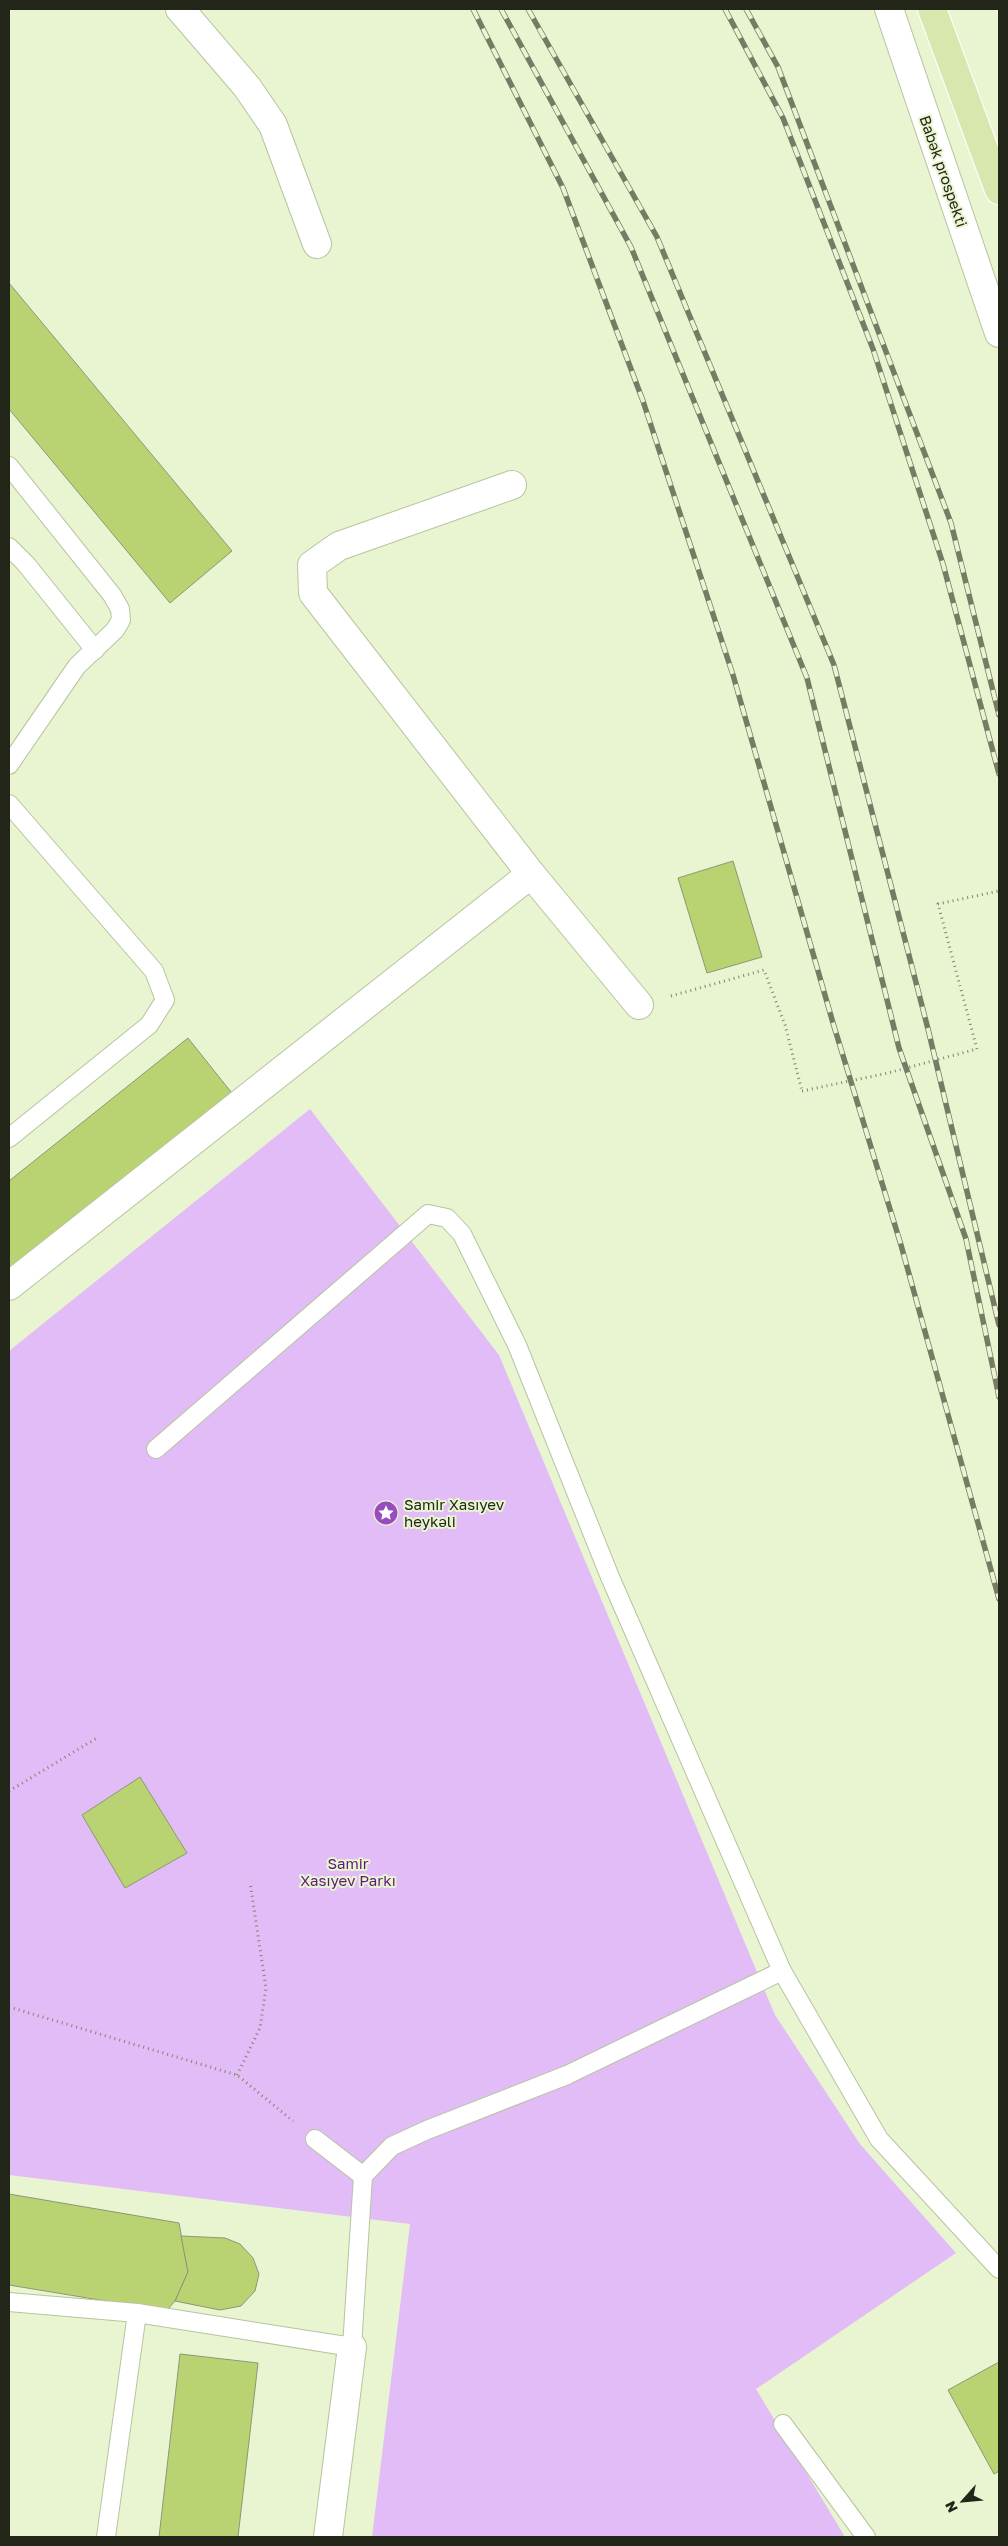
<svg xmlns="http://www.w3.org/2000/svg" width="1008" height="2546" font-family="'Golos Text',sans-serif">
<style>
.green{fill:#e2bcf6}
.building{fill:#bad372;stroke:#8d9776}
.lines{fill:none;stroke-linecap:round;stroke-linejoin:round}
.lane-casing{stroke:#b8c3a0;stroke-width:20}
.street-casing{stroke:#b8c3a0;stroke-width:30}
.secondary-casing{stroke:#b8c3a0;stroke-width:30}
.primary-casing{stroke:#fff;stroke-width:30}
.path{stroke:#7e866e;stroke-width:3;stroke-dasharray:1 4;stroke-linecap:butt}
.lane{stroke:#fff;stroke-width:18}
.street{stroke:#fff;stroke-width:28}
.secondary{stroke:#fff;stroke-width:28}
.primary{stroke:#d8e7ad;stroke-width:28}
.rail-casing{stroke:#757c65;stroke-width:5.5}
.rail{stroke:#e9f5d0;stroke-width:4;stroke-dasharray:11;stroke-linecap:butt}
.path-bridge{stroke:#7e866e;stroke-width:3;stroke-dasharray:1 4;stroke-linecap:butt}
.labels{text-anchor:middle;dominant-baseline:central;stroke-width:4;stroke-linejoin:round;paint-order:stroke}
.street-label{font-size:15px;fill:#222619;stroke:#e9f5d0}
.poi-label{font-size:15px;fill:#222619;stroke:#e9f5d0;text-anchor:start}
.park-label{font-size:15px;fill:#5e1a7a;stroke:#e9f5d0}
</style>
<rect width="100%" height="100%" fill="#e9f5d0"/>
<path class="green" d="M 310,1109 L 499,1355 L 775,2015 L 860,2144 L 956,2253 L 756,2389 L 845,2537 L 372,2537 L 410,2224 L 9,2175 L 9,1351 Z"/>
<g class="building">
<path d="M 9,283 L 232,551 L 170,603 L 9,409 Z"/>
<path d="M 733,861 L 762,957 L 707,973 L 678,878 Z"/>
<path d="M 188,1038 L 235,1097 L 9,1278 L 9,1181 Z"/>
<path d="M 140,1777 L 187,1853 L 125,1888 L 82,1815 Z"/>
<path d="M 9,2194 L 179,2223 L 188,2272 L 175,2301 L 166,2311 L 9,2285 Z"/>
<path d="M 181,2236 L 225,2238 L 240,2244 L 253,2258 L 259,2274 L 255,2291 L 241,2306 L 220,2310 L 175,2301 L 188,2272 Z"/>
<path d="M 180,2354 L 258,2363 L 238,2537 L 159,2537 Z"/>
<path d="M 999,2362 L 999,2471 L 994,2474 L 948,2390 Z"/>
</g>
<g class="lines">
<defs>
<g id="lane">
<path d="M 9,466 L 112,595 L 120,609 L 121,620 L 115,630 L 77,666 L 9,765"/>
<path d="M 9,547 L 26,564 L 95,650"/>
<path d="M 9,804 L 154,971 L 165,1000 L 149,1025 L 9,1138"/>
<path d="M 156,1449 L 428,1214 L 447,1218 L 462,1234 L 517,1345 L 610,1577 L 782,1971 L 879,2139 L 999,2269"/>
<path d="M 315,2139 L 363,2176"/>
<path d="M 9,2302 L 137,2313 L 352,2347 L 363,2176 L 392,2146 L 427,2130 L 567,2075 L 782,1971"/>
<path d="M 783,2424 L 866,2537"/>
<path d="M 106,2537 L 137,2313"/>
</g>
<g id="street">
<path d="M 180,9 L 247,87 L 273,125 L 317,244"/>
<path d="M 512,485 L 339,546 L 312,565 L 313,593 L 531,874 L 639,1005"/>
<path d="M 9,1286 L 531,874"/>
<path d="M 328,2537 L 352,2347"/>
</g>
<path id="secondary" d="M 889,9 L 999,333"/>
<path id="primary" d="M 932,9 L 999,190"/>
</defs>
<use href="#lane" class="lane-casing"/>
<use href="#street" class="street-casing"/>
<use href="#secondary" class="secondary-casing"/>
<use href="#primary" class="primary-casing"/>
<g class="path">
<path d="M 671,996 L 764,970 L 785,1025 L 802,1091"/>
<path d="M 977,1049 L 938,904 L 999,891"/>
<path d="M 9,1791 L 97,1738"/>
<path d="M 9,2007 L 237,2075 L 293,2121"/>
<path d="M 237,2075 L 260,2028 L 266,1988 L 250,1882"/>
</g>
<use href="#lane" class="lane"/>
<use href="#street" class="street"/>
<use href="#secondary" class="secondary"/>
<use href="#primary" class="primary"/>
<defs>
<g id="rail">
<path d="M 473,9 L 563,188 L 643,401 L 733,675 L 833,1023 L 901,1245 L 999,1599"/>
<path d="M 501,9 L 631,247 L 807,678 L 899,1048 L 966,1239 L 999,1397"/>
<path d="M 528,9 L 657,237 L 834,665 L 928,1029 L 999,1325"/>
<path d="M 725,9 L 783,118 L 873,349 L 943,564 L 999,774"/>
<path d="M 746,9 L 778,67 L 951,523 L 999,715"/>
</g>
</defs>
<use href="#rail" class="rail-casing"/>
<use href="#rail" class="rail"/>
<path class="path-bridge" d="M 802,1091 L 888,1073 L 977,1049"/>
</g>
<defs>
<symbol id="sight-disc" viewBox="-11 -11 22 22"><circle r="9.5" fill="#994cbd" stroke="#e9f5d0"/><path d="M0-6L1.8-2.2L6-1.7L2.9 1.2L3.7 5.4L0 3.3L-3.7 5.4L-2.9 1.2L-6-1.7L-1.8-2.2Z" fill="#fff"/></symbol>
</defs>
<g fill-rule="evenodd">
<use href="#sight-disc" x="372" y="1499" width="28" height="28"/>
</g>
<g class="labels">
<g class="street-label">
<text transform="translate(944 171) rotate(71)">Babək prospekti</text>
</g>
<g class="poi-label">
<text x="404" y="1504">Samir Xasıyev<tspan x="404" dy="17">heykəli</tspan></text>
</g>
<g class="park-label">
<text x="348" y="1863">Samir<tspan x="348" dy="17">Xasıyev Parkı</tspan></text>
</g>
</g>
<rect width="1008" height="2546" fill="none" stroke="#222619" stroke-width="20"/>
<g transform="translate(963 2501) rotate(243)" stroke="#e9f5d0" stroke-width="4" paint-order="stroke">
<path d="M0-4L9 19L0 12L-9 19Z" fill="#222619"/>
<text y="-8" font-size="14" font-weight="bold" text-anchor="middle" fill="#222619">N</text>
</g>
</svg>
